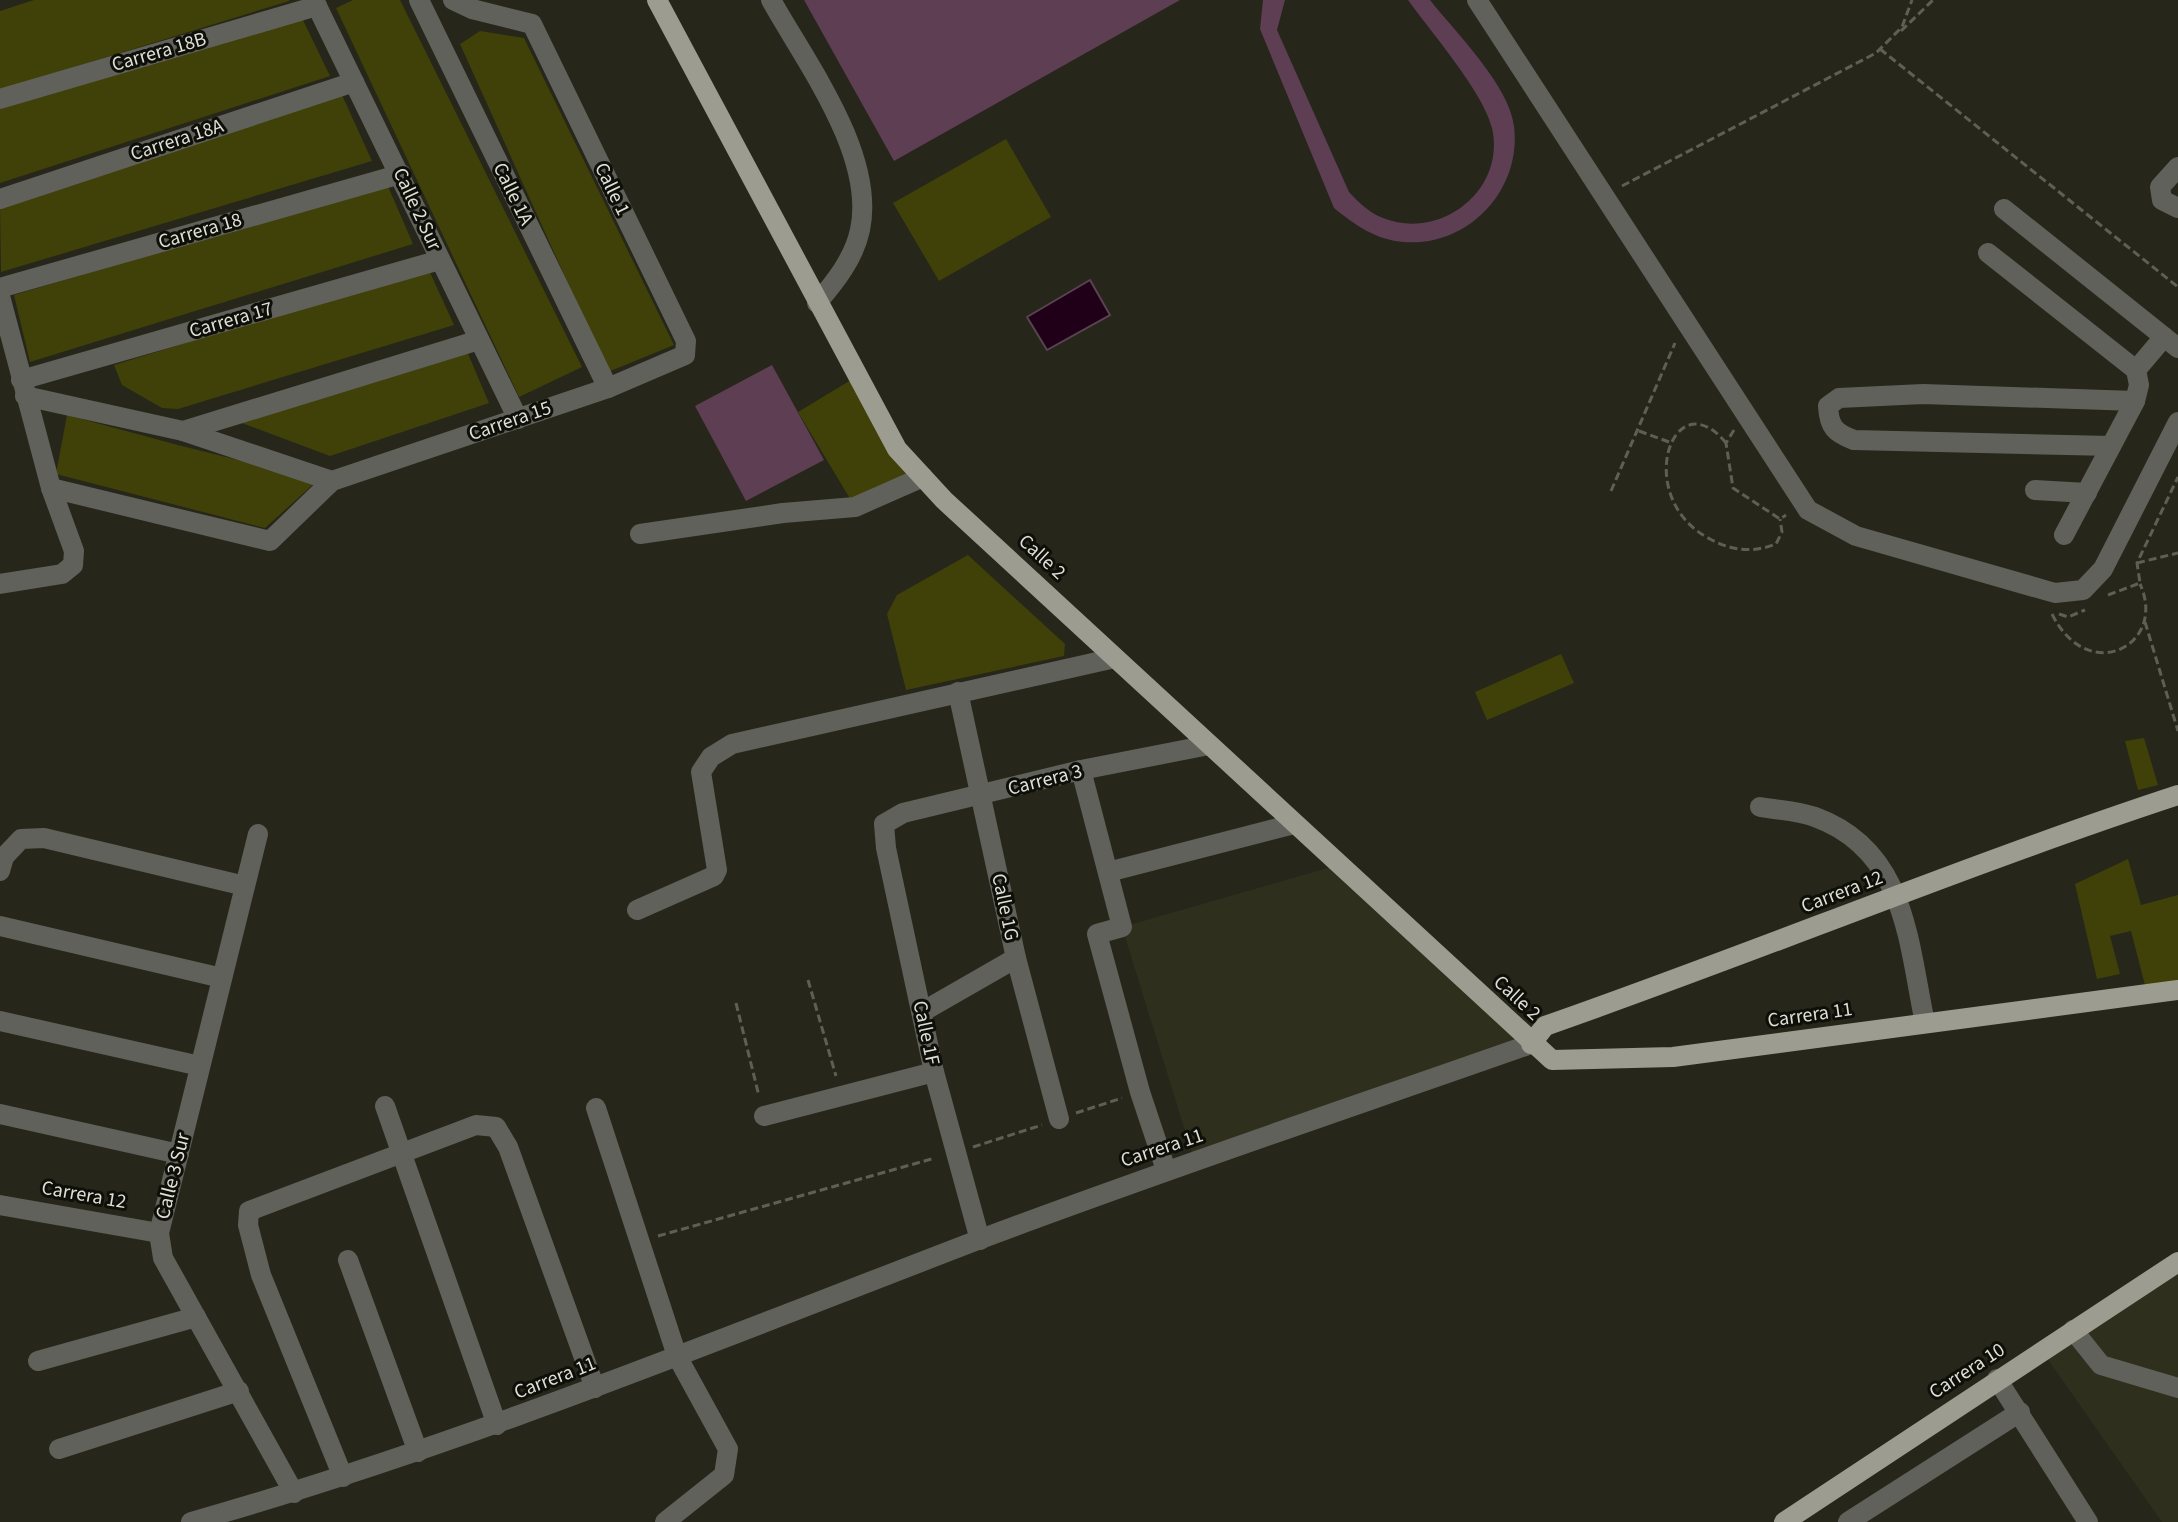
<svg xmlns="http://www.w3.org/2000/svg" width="2178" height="1522" font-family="'Source Sans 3',sans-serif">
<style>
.built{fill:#2e2f1c}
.green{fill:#5e3e53}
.water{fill:#200018;stroke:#594351;stroke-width:2}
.building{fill:#404009}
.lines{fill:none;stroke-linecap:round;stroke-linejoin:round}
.path{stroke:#5f5f54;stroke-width:3;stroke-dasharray:8 4;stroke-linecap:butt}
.minor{stroke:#61615b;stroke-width:20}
.major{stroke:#9c9d90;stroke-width:20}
.labels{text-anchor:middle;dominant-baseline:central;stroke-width:6;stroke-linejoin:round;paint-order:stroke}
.street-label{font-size:20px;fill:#dedfd6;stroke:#0f0f09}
</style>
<rect width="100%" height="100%" fill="#26261a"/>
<g class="built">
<path d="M 1338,865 L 1531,1044 L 1195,1163 L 1122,927 Z"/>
<path d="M 2178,1262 L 2178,1522 L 2162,1522 L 2042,1351 Z"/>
</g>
<g class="green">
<path d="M 804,0 L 1180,0 L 894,161 Z"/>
<path d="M 1263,0 L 1285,0 L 1277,30 L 1349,192 C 1359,203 1370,213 1383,218 C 1441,241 1506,190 1492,128 C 1484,93 1431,32 1408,0 L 1430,0 C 1456,33 1509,85 1514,126 C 1522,189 1469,247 1404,242 C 1376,240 1355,225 1334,208 L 1260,29 Z"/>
<path d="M 772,365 L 824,460 L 746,501 L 695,406 Z"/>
</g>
<path class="water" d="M 1090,280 L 1110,315 L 1047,350 L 1027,317 Z"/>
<g class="building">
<path d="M 34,0 L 289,0 L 289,1 L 0,90 L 0,11 Z"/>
<path d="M 353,0 L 400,0 L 582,367 L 519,397 L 336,8 Z"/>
<path d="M 302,18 L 330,76 L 0,183 L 0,109 Z"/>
<path d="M 480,31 L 524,38 L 674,345 L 608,372 L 460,44 Z"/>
<path d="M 342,95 L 372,161 L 1,272 L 0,206 Z"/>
<path d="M 1006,139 L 1051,217 L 939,281 L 893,203 Z"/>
<path d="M 387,184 L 413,244 L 30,362 L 14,295 Z"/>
<path d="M 428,268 L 454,325 L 178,409 L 162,408 L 122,385 L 114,365 Z"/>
<path d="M 466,349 L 489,403 L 330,456 L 239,422 Z"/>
<path d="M 856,377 L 923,477 L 855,507 L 798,412 Z"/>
<path d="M 67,415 L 178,445 L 318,480 L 265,528 L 56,474 Z"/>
<path d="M 968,555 L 1065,644 L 1064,656 L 906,690 L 887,614 L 897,595 Z"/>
<path d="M 1561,654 L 1574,683 L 1487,720 L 1475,692 Z"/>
<path d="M 2144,738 L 2158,785 L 2138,790 L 2125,741 Z"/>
<path d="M 2128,859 L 2141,905 L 2178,895 L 2178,983 L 2147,993 L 2131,931 L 2110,936 L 2120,974 L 2097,979 L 2075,884 Z"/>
</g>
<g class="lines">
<g class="path">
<path d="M 1901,31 L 1933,0"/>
<path d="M 1880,49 L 2178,287"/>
<path d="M 1622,186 L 1876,53 L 1902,27 L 1912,0"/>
<path d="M 1734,430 L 1726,443 L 1733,488 L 1780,519 L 1786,515"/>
<path d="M 1639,431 L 1669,442"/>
<path d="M 1726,443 C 1673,378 1631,498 1710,539 C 1732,551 1753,553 1776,544 L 1782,532 L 1780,519"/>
<path d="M 1611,491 L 1675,343"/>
<path d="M 2137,563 L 2178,553"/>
<path d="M 2108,595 L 2140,583 L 2137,563 L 2178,477"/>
<path d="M 2052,614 C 2088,687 2168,645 2140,584"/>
<path d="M 2059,614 L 2068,617 L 2085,610"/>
<path d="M 2145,622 L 2178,731"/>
<path d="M 808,980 L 836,1076"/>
<path d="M 736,1003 L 759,1096"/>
<path d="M 1076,1113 L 1122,1098"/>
<path d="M 973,1147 L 1042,1125"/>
<path d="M 658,1236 L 935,1158"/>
</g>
<g class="minor">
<path d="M 314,0 L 518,419"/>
<path d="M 419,0 L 608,388"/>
<path d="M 771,0 C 806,63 876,155 860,230 C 854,258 836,281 817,303"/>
<path d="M 1477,0 L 1808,510 L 1856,536 L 2055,593 L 2083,590 L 2103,569 L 2178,422"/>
<path d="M 0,99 L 317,6"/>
<path d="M 2178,167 L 2160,187 L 2162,200 L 2178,208"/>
<path d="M 0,199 L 354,82"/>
<path d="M 2004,209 L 2178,348"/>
<path d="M 1988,253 L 2136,370"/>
<path d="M 0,288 L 401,174"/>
<path d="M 0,296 L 51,488 L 74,551 L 73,565 L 62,574 L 0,584"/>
<path d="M 21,380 L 440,260"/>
<path d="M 25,396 L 183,431 L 332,481"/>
<path d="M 183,431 L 479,340"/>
<path d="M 2111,446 L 1854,440 C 1835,433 1829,427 1828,406 L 1839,398 L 1923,394 L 2135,401"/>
<path d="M 51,488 L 270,541 L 332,481 L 608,388 L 685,355 L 686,341 L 532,24 L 472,9 L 453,0"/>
<path d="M 2035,490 L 2087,493"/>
<path d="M 640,534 L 783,513 L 855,507 L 923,477"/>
<path d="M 2064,535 L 2135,401 L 2139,385 L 2136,370 L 2164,337"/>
<path d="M 958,692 L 1016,958 L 1059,1119"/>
<path d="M 1081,770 L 1122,927 L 1097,934 L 1140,1092 L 1166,1170"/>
<path d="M 1760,807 C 1778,810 1798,811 1815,817 C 1906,850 1908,942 1925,1023"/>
<path d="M 258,834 L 159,1233 L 163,1258 L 294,1493"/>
<path d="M 0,871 L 4,857 L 21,839 L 44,838 L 245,886"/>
<path d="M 1108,872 L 1294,824"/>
<path d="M 637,910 L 714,876 L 717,870 L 701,772 L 711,757 L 732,744 L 1115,658"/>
<path d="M 0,926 L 222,978"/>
<path d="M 922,1012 L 1016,958"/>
<path d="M 0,1021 L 200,1066"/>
<path d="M 385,1106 L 497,1425"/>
<path d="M 596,1108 L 677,1356 L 728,1449 L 724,1475 L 665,1522"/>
<path d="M 0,1114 L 179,1154"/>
<path d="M 764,1116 L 934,1072"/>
<path d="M 0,1205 L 159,1233"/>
<path d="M 980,1240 L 934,1072 L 886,848 L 884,824 L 903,813 L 1081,770 L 1209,745"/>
<path d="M 348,1260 L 418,1452"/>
<path d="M 2073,1330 L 2101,1365 L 2178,1388"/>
<path d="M 38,1361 L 196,1317"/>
<path d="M 1997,1379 L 2088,1522"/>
<path d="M 59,1449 L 239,1391"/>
<path d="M 343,1477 L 261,1275 L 248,1225 L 249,1211 L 476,1125 L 496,1127 L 508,1147 L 595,1388"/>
<path d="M 191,1522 C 460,1446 717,1340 978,1240 C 1161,1171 1346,1109 1531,1044"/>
<path d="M 1848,1522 L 2020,1412"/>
</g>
<g class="major">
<path d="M 657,0 L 897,449 L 944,500 L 1552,1060 L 1673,1057 L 2178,990"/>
<path d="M 1531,1044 L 1545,1026 C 1757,952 1965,865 2178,795"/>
<path d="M 1784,1522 L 2178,1262"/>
</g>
</g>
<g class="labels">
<g class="street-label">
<text transform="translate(159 52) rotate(-16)">Carrera 18B</text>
<text transform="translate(177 140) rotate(-18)">Carrera 18A</text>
<text transform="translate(612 189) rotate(64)">Calle 1</text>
<text transform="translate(513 194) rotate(64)">Calle 1A</text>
<text transform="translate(417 209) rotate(65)">Calle 2 Sur</text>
<text transform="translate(200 231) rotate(-16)">Carrera 18</text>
<text transform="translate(231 320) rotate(-16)">Carrera 17</text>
<text transform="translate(510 421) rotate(-19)">Carrera 15</text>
<text transform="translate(1042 557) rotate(43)">Calle 2</text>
<text transform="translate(1045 780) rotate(-14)">Carrera 3</text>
<text transform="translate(1842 892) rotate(-21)">Carrera 12</text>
<text transform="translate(1005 907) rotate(78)">Calle 1G</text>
<text transform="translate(1517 998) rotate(43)">Calle 2</text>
<text transform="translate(1810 1015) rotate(-8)">Carrera 11</text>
<text transform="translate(926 1033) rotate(78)">Calle 1F</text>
<text transform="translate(1162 1148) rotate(-18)">Carrera 11</text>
<text transform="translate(173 1176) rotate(-76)">Calle 3 Sur</text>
<text transform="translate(84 1195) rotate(10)">Carrera 12</text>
<text transform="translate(1967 1371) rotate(-33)">Carrera 10</text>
<text transform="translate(555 1378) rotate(-21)">Carrera 11</text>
</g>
</g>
</svg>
